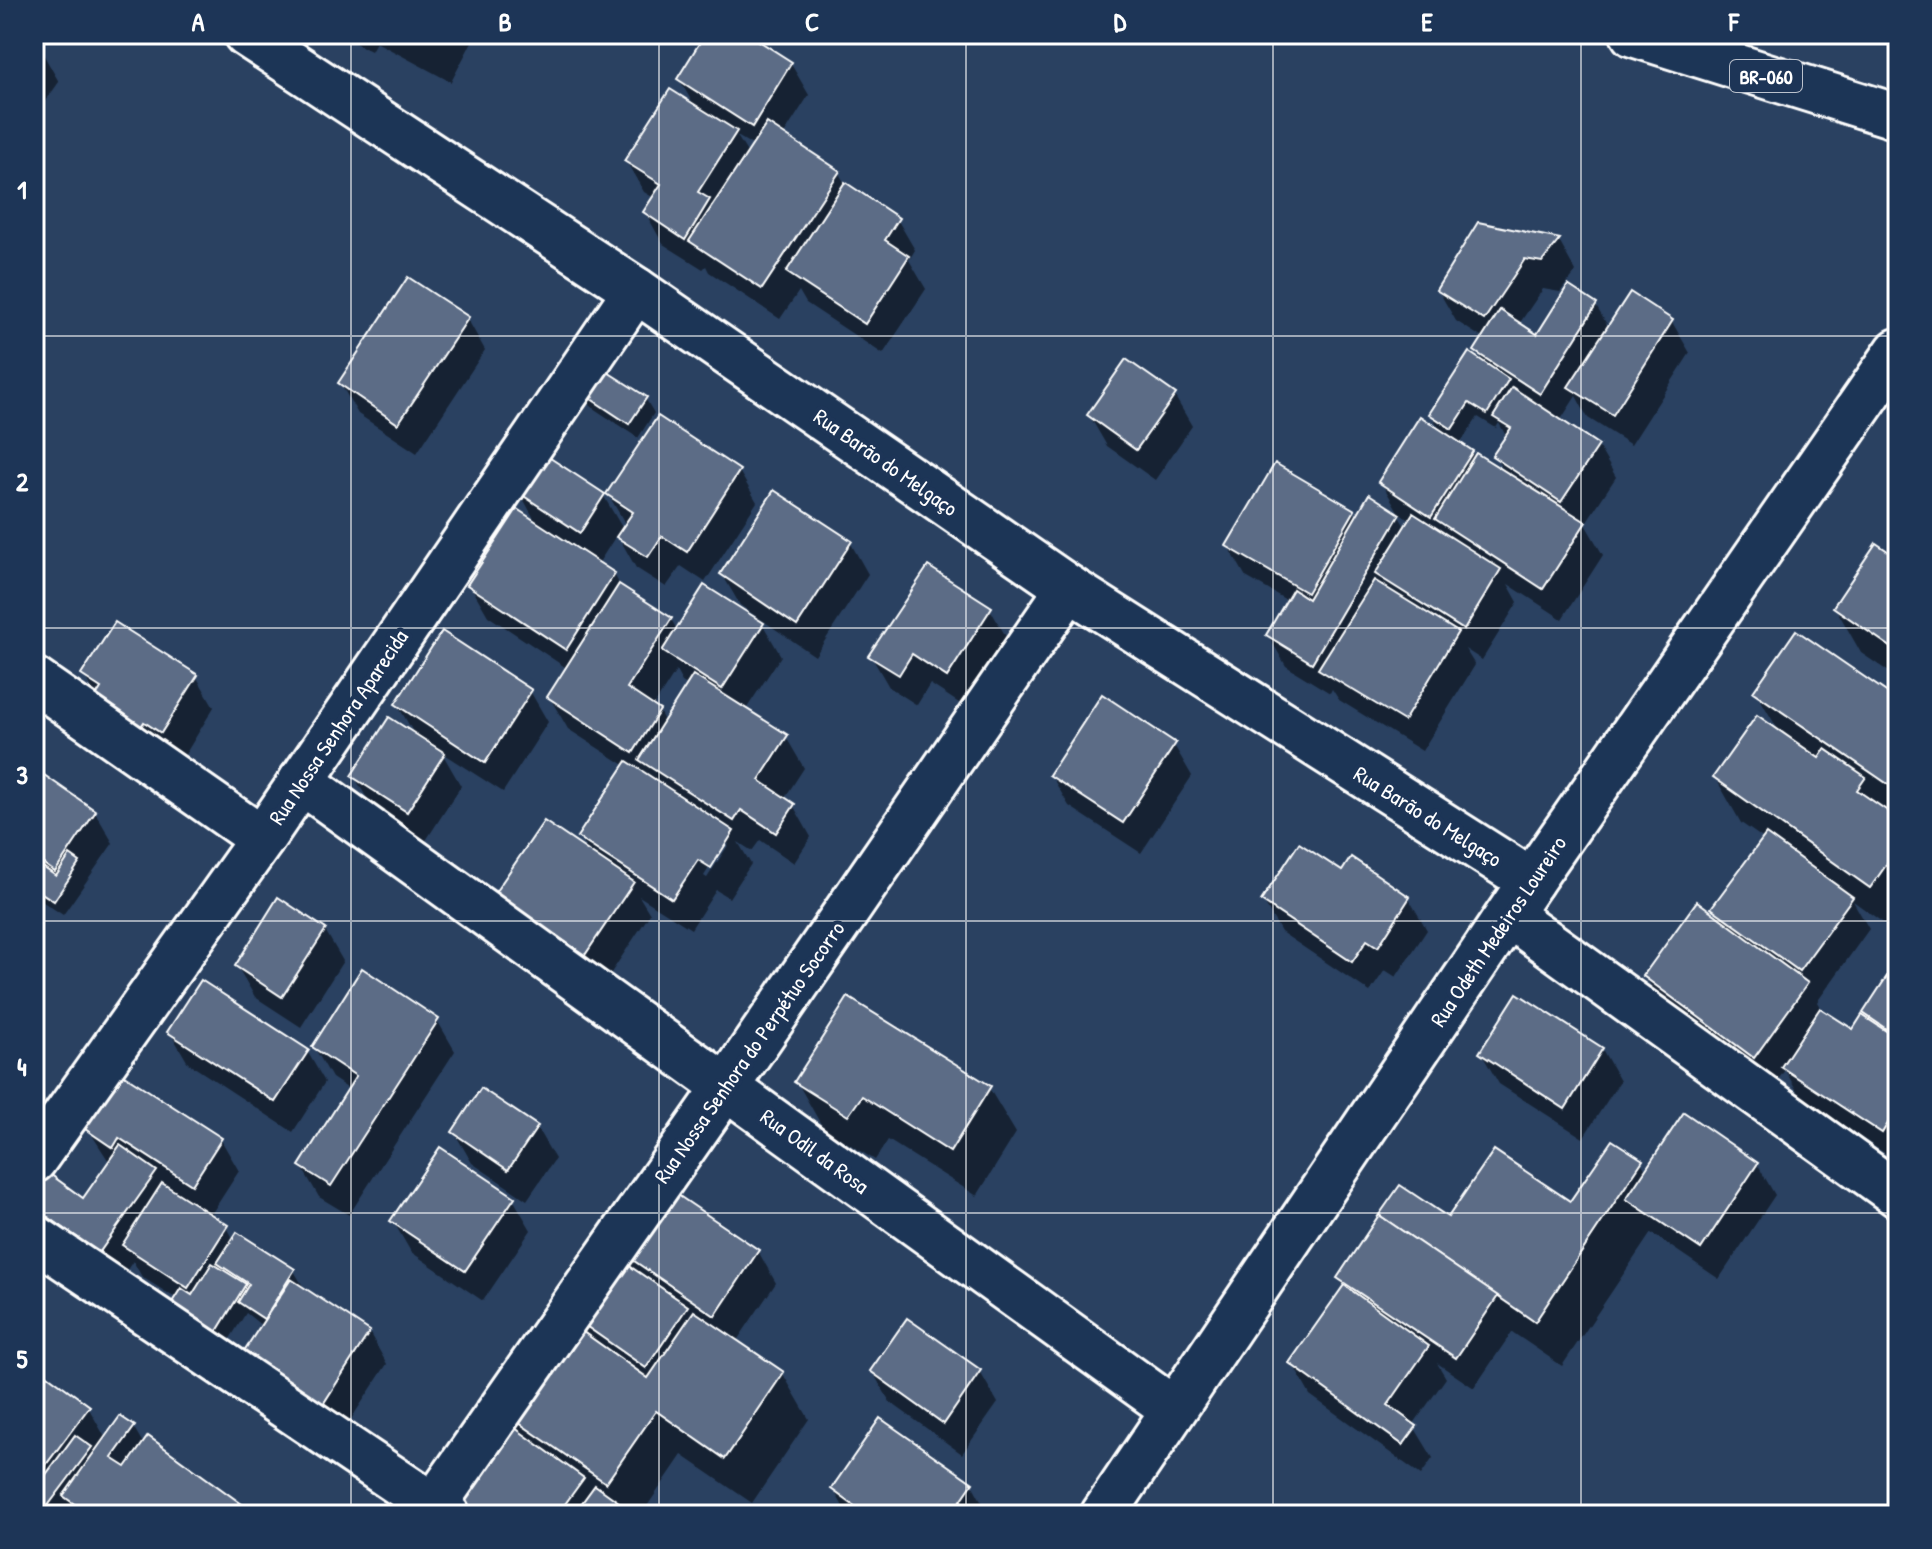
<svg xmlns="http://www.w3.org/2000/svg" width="1932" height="1549" font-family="'Patrick Hand',sans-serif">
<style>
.shadow{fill:#0007;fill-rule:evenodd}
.building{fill:#5b6c86;stroke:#fff;stroke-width:2}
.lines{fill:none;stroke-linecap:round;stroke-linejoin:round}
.street-casing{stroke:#fff;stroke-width:50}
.primary-casing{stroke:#fff;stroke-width:50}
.street{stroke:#1d3557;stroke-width:44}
.primary{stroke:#1d3557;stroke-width:44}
.grid{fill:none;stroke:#fff;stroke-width:2;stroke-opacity:0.55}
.labels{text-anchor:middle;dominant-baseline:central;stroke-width:8;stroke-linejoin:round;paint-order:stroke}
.shield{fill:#1d3557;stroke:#bbc2cd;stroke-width:2}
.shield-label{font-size:20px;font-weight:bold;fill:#fff}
.street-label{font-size:22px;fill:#fff;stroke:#1d3557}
.neatline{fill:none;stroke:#fff;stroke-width:3}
.grid-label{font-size:26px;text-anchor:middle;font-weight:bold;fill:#fff}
</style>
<rect width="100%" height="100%" fill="#2a4161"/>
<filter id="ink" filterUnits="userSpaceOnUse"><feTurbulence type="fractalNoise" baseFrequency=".0125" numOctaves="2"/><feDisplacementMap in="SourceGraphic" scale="16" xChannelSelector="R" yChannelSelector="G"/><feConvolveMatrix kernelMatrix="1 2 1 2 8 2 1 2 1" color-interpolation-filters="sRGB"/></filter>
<g filter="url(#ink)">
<g class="shadow">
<path d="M 337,34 L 476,34 L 451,82 L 376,42 L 371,51 Z"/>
<path d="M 707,34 L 745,34 L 791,64 L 809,95 L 783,136 L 838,172 L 846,185 L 897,219 L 915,250 L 909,260 L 926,289 L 883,354 L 806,303 L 799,291 L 780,319 L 709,272 L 706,266 L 703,269 L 663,244 L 645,212 L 654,198 L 644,192 L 626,161 L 695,107 L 679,79 ZM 737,136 L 754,146 L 748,154 Z"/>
<path d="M 34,38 L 59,82 L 35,116 L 34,115 Z"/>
<path d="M 1479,224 L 1559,241 L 1576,272 L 1560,292 L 1543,289 L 1519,324 L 1538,337 L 1596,306 L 1609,328 L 1630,295 L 1672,322 L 1690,353 L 1631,445 L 1588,418 L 1576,396 L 1560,421 L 1598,446 L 1616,477 L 1585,524 L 1603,555 L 1562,619 L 1508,584 L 1518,602 L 1482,660 L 1465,649 L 1475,665 L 1422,751 L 1339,700 L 1332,689 L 1330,693 L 1286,666 L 1268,635 L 1288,601 L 1246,577 L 1228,546 L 1354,511 L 1357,518 L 1398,515 L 1406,528 L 1410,521 L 1399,513 L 1381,482 L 1442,433 L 1431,414 L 1485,365 L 1477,351 L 1484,339 L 1456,321 L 1438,290 ZM 1478,417 L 1496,428 L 1499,423 L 1507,438 L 1495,456 L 1504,472 L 1475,458 L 1472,452 L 1460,444 Z"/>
<path d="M 467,318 L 485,350 L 417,453 L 358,414 L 340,383 Z"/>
<path d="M 581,391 L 645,398 L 654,413 L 638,438 L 590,406 Z"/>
<path d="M 1174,395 L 1192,426 L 1155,480 L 1107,446 L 1089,415 Z"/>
<path d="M 739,471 L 757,502 L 705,582 L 681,566 L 666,587 L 636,568 L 617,534 L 598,564 L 614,574 L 621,587 L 671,619 L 677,630 L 755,620 L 757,617 L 740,605 L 722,574 L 850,542 L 868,574 L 815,656 L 759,618 L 781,656 L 745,711 L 786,737 L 804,768 L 784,799 L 793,805 L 811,837 L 794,863 L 760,840 L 752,851 L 738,842 L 751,864 L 729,898 L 716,890 L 691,929 L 639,896 L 650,914 L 603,985 L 496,894 L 589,854 L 580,838 L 626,766 L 568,729 L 550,698 L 568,669 L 488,616 L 470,585 L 538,526 L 519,491 L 603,495 L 623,529 L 626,525 L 608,494 ZM 676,671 L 682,682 L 689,686 L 665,723 L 659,711 L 653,707 ZM 724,844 L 729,844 L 707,878 L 704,876 Z"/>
<path d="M 1898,561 L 1898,678 L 1861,653 L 1835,607 Z"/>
<path d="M 990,609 L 1008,640 L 965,707 L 930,684 L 917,705 L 889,687 L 871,656 Z"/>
<path d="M 84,675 L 196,676 L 214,707 L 180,763 L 97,699 Z"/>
<path d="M 530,691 L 548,722 L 503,792 L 442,753 L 461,786 L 425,842 L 372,807 L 354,776 L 416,737 L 397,704 Z"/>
<path d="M 1756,692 L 1898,703 L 1898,930 L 1896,932 L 1853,901 L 1869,929 L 1817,1002 L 1823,1012 L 1853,1032 L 1871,1023 L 1865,1013 L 1898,968 L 1898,1162 L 1801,1098 L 1785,1070 L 1772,1088 L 1663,1007 L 1645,976 L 1721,922 L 1714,908 L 1764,839 L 1741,823 L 1715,777 L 1780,733 Z"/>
<path d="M 1174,745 L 1192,776 L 1141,853 L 1069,806 L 1051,775 Z"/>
<path d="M 34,770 L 95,812 L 113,843 L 63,915 L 34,896 Z"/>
<path d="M 1342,874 L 1409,899 L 1427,930 L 1396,977 L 1385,970 L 1370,992 L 1281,932 L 1263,901 Z"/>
<path d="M 325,930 L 343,961 L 301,1027 L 255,997 L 237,966 Z"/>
<path d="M 437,1020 L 455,1051 L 349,1215 L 319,1197 L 301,1166 L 350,1090 L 332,1078 L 314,1047 Z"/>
<path d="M 170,1032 L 307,1051 L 325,1082 L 293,1132 L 188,1063 Z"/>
<path d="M 1602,1049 L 1620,1081 L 1583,1138 L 1499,1084 L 1481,1053 Z"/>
<path d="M 122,1075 L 221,1140 L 239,1171 L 210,1216 L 227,1227 L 234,1240 L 294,1271 L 303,1286 L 301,1288 L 369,1332 L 387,1364 L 336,1442 L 262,1326 L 246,1313 L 223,1350 L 177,1299 L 142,1277 L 133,1261 L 118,1283 L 46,1233 L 34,1212 L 34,1193 L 84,1200 L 110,1163 L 88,1129 Z"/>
<path d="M 797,1082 L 989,1088 L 1016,1133 L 977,1196 L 888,1140 L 875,1160 L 823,1128 Z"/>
<path d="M 537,1128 L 555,1159 L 527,1200 L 472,1163 L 454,1132 Z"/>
<path d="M 1641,1162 L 1647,1172 L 1757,1164 L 1775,1195 L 1719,1279 L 1651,1233 L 1562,1366 L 1512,1332 L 1474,1388 L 1437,1363 L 1446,1378 L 1413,1425 L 1433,1458 L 1421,1475 L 1310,1395 L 1292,1363 L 1345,1288 L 1339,1278 L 1449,1220 L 1570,1204 Z"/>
<path d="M 513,1199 L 531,1230 L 483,1301 L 411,1252 L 393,1221 Z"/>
<path d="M 621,1251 L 758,1251 L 776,1283 L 736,1342 L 783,1374 L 809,1419 L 752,1503 L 682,1455 L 641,1515 L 457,1515 L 521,1435 L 509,1414 L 587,1338 L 575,1317 L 632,1270 Z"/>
<path d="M 907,1321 L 980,1372 L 998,1403 L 962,1454 L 890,1402 L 872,1371 Z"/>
<path d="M 34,1367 L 88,1407 L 106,1439 L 121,1419 L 134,1428 L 144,1445 L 253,1515 L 34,1515 Z"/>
<path d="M 972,1484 L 989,1515 L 848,1515 L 833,1489 Z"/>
</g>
<g class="building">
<path d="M 705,34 L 748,34 L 792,62 L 752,127 L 677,79 Z"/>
<path d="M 670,89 L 737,131 L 698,192 L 710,199 L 685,240 L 643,212 L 661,184 L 624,161 Z"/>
<path d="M 767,123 L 840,171 L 762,289 L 689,241 Z"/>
<path d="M 845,182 L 899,218 L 885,240 L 909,256 L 865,324 L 786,272 Z"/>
<path d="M 1478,222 L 1560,239 L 1542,262 L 1525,259 L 1484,320 L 1436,290 Z"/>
<path d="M 408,277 L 469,317 L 398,424 L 338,383 Z"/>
<path d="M 1568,285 L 1597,304 L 1540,394 L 1474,351 L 1500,310 L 1537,334 Z"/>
<path d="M 1630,292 L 1673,320 L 1613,415 L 1568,387 Z"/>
<path d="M 1469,352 L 1509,379 L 1487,414 L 1469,403 L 1452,429 L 1429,414 Z"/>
<path d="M 1126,359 L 1176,394 L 1136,450 L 1087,415 Z"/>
<path d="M 595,364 L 647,397 L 629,424 L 579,391 Z"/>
<path d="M 1512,387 L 1599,445 L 1561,502 L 1492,456 L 1511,428 L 1493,417 Z"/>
<path d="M 658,416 L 740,470 L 687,552 L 662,536 L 648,557 L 616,537 L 633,512 L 606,494 Z"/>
<path d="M 1420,416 L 1473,451 L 1431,517 L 1378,482 Z"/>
<path d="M 541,452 L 605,494 L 580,533 L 516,491 Z"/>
<path d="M 1476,453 L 1586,522 L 1543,589 L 1435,519 Z"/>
<path d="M 1275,463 L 1355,510 L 1307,593 L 1226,546 Z"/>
<path d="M 774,490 L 852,541 L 797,626 L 720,574 Z"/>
<path d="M 1369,494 L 1400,514 L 1312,663 L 1266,635 L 1293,589 L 1308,599 Z"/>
<path d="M 517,509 L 615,573 L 566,650 L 467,585 Z"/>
<path d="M 1413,513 L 1501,569 L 1464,630 L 1375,574 Z"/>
<path d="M 1876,543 L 1898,558 L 1898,652 L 1833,607 Z"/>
<path d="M 928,566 L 992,607 L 947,677 L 912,654 L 899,675 L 868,656 Z"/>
<path d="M 1374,580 L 1458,632 L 1404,721 L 1318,669 Z"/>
<path d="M 619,584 L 672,618 L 627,688 L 660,710 L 633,753 L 547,697 Z"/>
<path d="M 704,585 L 764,623 L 722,689 L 662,651 Z"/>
<path d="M 115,622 L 198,675 L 161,733 L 144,722 L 137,733 L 91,704 L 101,688 L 81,675 Z"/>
<path d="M 1796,630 L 1898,700 L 1898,791 L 1753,692 Z"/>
<path d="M 442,631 L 532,690 L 485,763 L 395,704 Z"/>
<path d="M 693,675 L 788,735 L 759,780 L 795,804 L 776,833 L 741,810 L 734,821 L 639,760 Z"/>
<path d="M 1102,694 L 1176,743 L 1123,823 L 1049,775 Z"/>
<path d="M 1757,715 L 1819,758 L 1825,749 L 1866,777 L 1857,790 L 1898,818 L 1898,848 L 1870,888 L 1713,777 Z"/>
<path d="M 389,717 L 445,753 L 407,812 L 351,776 Z"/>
<path d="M 627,761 L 734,831 L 711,868 L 698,860 L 672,899 L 577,837 Z"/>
<path d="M 34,768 L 96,811 L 55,872 L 34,857 Z"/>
<path d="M 544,821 L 634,882 L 585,955 L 494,894 Z"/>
<path d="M 1766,834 L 1853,897 L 1799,971 L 1711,908 Z"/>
<path d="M 1299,843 L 1342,871 L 1351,857 L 1410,897 L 1378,947 L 1367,940 L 1352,962 L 1261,901 Z"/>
<path d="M 70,855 L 80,862 L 54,901 L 34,888 L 34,861 L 56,876 Z"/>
<path d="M 278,897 L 326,929 L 282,997 L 235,966 Z"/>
<path d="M 1697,901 L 1808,983 L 1754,1058 L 1643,976 Z"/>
<path d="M 1895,964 L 1898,966 L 1898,1037 L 1863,1013 Z"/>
<path d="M 362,968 L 439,1019 L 331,1186 L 299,1166 L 356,1076 L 312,1047 Z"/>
<path d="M 201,980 L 309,1050 L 275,1102 L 167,1032 Z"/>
<path d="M 1517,993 L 1603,1048 L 1565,1109 L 1479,1053 Z"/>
<path d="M 848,997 L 991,1086 L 950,1152 L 862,1096 L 848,1116 L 794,1082 Z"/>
<path d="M 1820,1008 L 1853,1029 L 1862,1015 L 1898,1039 L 1898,1107 L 1882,1133 L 1781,1067 Z"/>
<path d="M 121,1073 L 222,1138 L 192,1185 L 119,1138 L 113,1148 L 85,1129 Z"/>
<path d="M 481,1088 L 538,1126 L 508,1170 L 452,1132 Z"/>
<path d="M 1684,1112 L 1758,1163 L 1701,1249 L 1626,1199 Z"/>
<path d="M 1612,1140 L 1643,1160 L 1535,1322 L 1379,1215 L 1400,1185 L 1448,1217 L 1494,1150 L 1570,1201 Z"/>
<path d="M 120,1145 L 157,1171 L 99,1253 L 34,1207 L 34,1190 L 47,1172 L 83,1198 Z"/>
<path d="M 440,1147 L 515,1197 L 465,1271 L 390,1221 Z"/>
<path d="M 162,1183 L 228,1225 L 188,1288 L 122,1245 Z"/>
<path d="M 663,1185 L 759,1250 L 715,1316 L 618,1250 Z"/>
<path d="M 1379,1215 L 1498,1296 L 1456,1358 L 1337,1278 Z"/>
<path d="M 237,1232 L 295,1269 L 264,1319 L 238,1302 L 249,1284 L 217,1263 Z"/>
<path d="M 615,1256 L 688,1306 L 646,1368 L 573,1317 Z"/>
<path d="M 212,1263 L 246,1284 L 214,1336 L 169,1307 L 181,1288 L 192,1295 Z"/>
<path d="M 291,1279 L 370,1331 L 318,1412 L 238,1360 Z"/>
<path d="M 1344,1285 L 1429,1346 L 1388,1405 L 1417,1426 L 1403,1445 L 1289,1363 Z"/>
<path d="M 694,1311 L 784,1372 L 725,1459 L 656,1411 L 606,1483 L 506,1414 L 569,1322 L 648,1378 Z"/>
<path d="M 907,1318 L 981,1370 L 944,1424 L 870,1371 Z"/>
<path d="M 34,1365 L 90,1406 L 42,1470 L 34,1464 Z"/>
<path d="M 120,1416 L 135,1426 L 112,1458 L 126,1467 L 148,1436 L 257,1515 L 90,1515 L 63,1496 Z"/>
<path d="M 880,1418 L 973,1483 L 951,1515 L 867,1515 L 831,1489 Z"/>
<path d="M 504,1420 L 584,1478 L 557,1515 L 467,1515 L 446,1499 Z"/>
<path d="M 75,1435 L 92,1447 L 41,1515 L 34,1515 L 34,1470 L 44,1477 Z"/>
<path d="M 595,1485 L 637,1515 L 573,1515 Z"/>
</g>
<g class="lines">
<defs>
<g id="street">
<path d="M 246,34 L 636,290 L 1069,588 L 1531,881"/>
<path d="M 34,680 L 262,839"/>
<path d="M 301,781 L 1173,1409"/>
<path d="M 1509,915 L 1898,1195"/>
<path d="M 34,1160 L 262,839 L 636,290"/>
<path d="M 34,1237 L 447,1515"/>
<path d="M 427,1515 L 726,1087 L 1069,588"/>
<path d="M 1103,1515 L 1531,881 L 1898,351"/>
</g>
<path id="primary" d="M 1633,34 L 1898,117"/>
</defs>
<use href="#street" class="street-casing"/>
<use href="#primary" class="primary-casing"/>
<use href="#street" class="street"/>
<use href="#primary" class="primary"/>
</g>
</g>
<path class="grid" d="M 351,34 L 351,1515M 659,34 L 659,1515M 966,34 L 966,1515M 1273,34 L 1273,1515M 1581,34 L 1581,1515M 34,336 L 1898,336M 34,628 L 1898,628M 34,921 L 1898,921M 34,1213 L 1898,1213"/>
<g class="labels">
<rect class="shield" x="1730" y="60" width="72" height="32" rx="6"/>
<g class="shield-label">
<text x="1766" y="76">BR-060</text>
</g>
<g class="street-label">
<text transform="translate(886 462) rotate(35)">Rua Barão do Melgaço</text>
<text transform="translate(338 727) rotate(-56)">Rua Nossa Senhora Aparecida</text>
<text transform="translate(1428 816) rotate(32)">Rua Barão do Melgaço</text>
<text transform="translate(1498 931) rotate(-56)">Rua Odeth Medeiros Loureiro</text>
<text transform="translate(749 1052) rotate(-55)">Rua Nossa Senhora do Perpétuo Socorro</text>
<text transform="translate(815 1151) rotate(36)">Rua Odil da Rosa</text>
</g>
</g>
<rect width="1932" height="1549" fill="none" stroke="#1d3557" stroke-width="88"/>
<rect x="44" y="44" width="1844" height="1461" class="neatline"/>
<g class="grid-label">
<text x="198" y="31">A</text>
<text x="505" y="31">B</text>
<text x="812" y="31">C</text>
<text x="1120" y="31">D</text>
<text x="1427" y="31">E</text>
<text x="1734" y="31">F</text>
<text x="22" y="199">1</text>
<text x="22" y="491">2</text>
<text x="22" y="784">3</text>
<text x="22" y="1076">4</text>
<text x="22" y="1368">5</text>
</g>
</svg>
